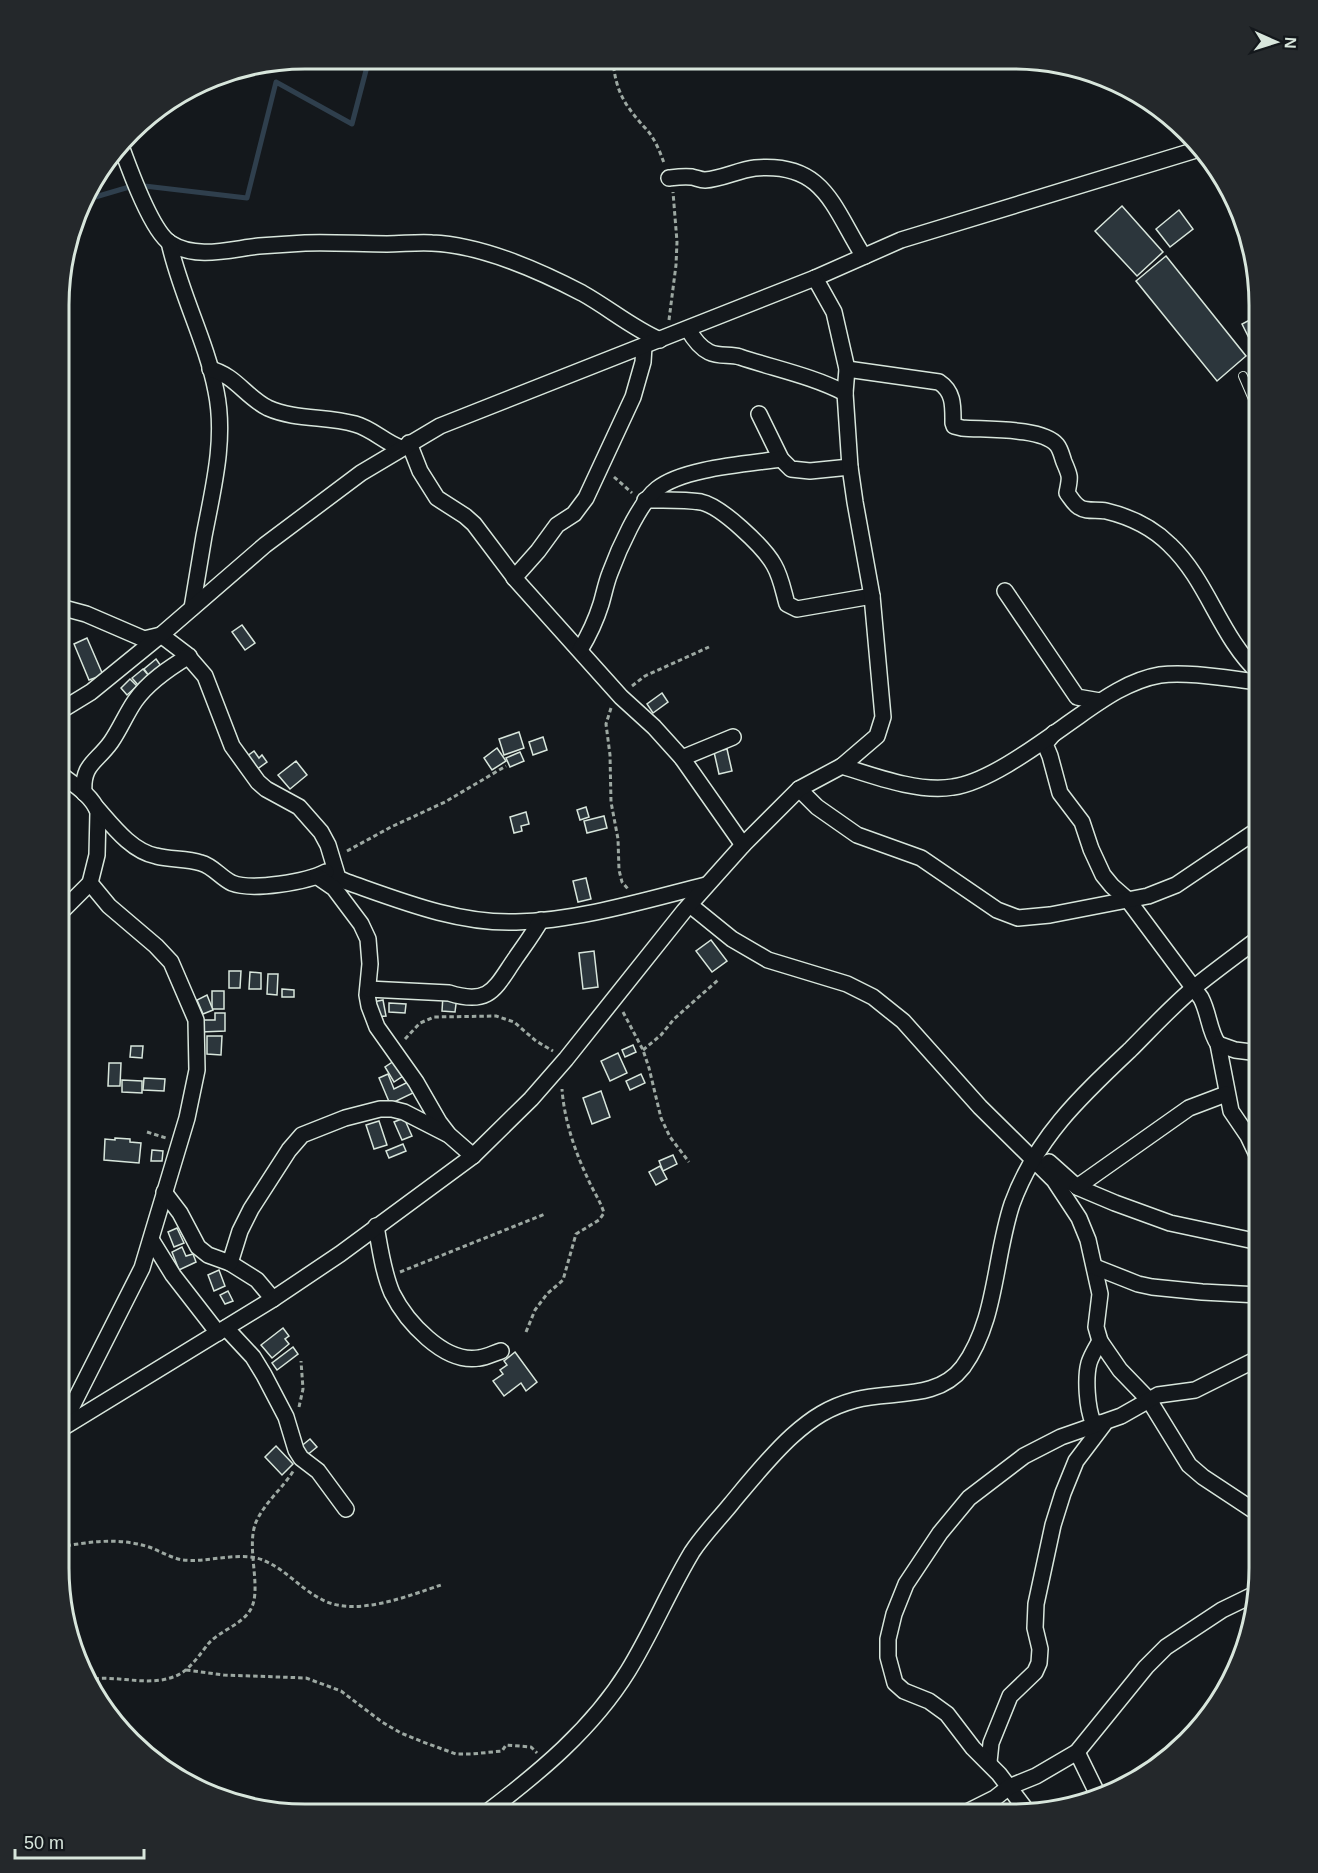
<svg xmlns="http://www.w3.org/2000/svg" width="1318" height="1873" font-family="Helvetica,sans-serif">
<style>
.lines{fill:none;stroke-linecap:round;stroke-linejoin:round}
.stream{stroke:#2f3f4d;stroke-width:5}
.building{fill:#2c363c;stroke:#d8e6dc;stroke-width:1.5}
.service-casing{stroke:#d8e6dc;stroke-width:10}
.minor-casing{stroke:#d8e6dc;stroke-width:18}
.path{stroke:#9da8a2;stroke-width:3;stroke-dasharray:4.5 3;stroke-linecap:butt}
.service{stroke:#14181c;stroke-width:8}
.minor{stroke:#14181c;stroke-width:15}
.rim{fill:none;stroke:#d8e6dc;stroke-width:3}
</style>
<rect width="100%" height="100%" fill="#14181c"/>
<g class="lines">
<g class="stream">
<path d="M 411,59 L 441,65 L 447,59"/>
<path d="M 85,200 L 136,185 L 247,198 L 276,82 L 352,124 L 369,59"/>
</g>
</g>
<g class="building">
<path d="M 1122,206 L 1163,252 L 1137,276 L 1095,231 Z"/>
<path d="M 1237,207 L 1246,246 L 1229,211 Z"/>
<path d="M 1179,210 L 1193,229 L 1170,247 L 1156,229 Z"/>
<path d="M 1166,256 L 1246,356 L 1217,381 L 1136,281 Z"/>
<path d="M 1259,315 L 1259,350 L 1256,352 L 1242,324 Z"/>
<path d="M 242,625 L 255,643 L 245,650 L 232,632 Z"/>
<path d="M 87,638 L 103,675 L 89,680 L 74,644 Z"/>
<path d="M 156,659 L 161,666 L 149,676 L 144,669 Z"/>
<path d="M 143,669 L 149,676 L 138,685 L 132,678 Z"/>
<path d="M 130,679 L 137,686 L 127,695 L 121,688 Z"/>
<path d="M 662,693 L 668,702 L 653,713 L 647,704 Z"/>
<path d="M 519,732 L 524,748 L 504,755 L 499,739 Z"/>
<path d="M 543,737 L 547,750 L 533,755 L 529,742 Z"/>
<path d="M 497,748 L 506,761 L 492,770 L 484,758 Z"/>
<path d="M 727,749 L 732,771 L 719,774 L 714,752 Z"/>
<path d="M 254,751 L 259,758 L 262,755 L 267,762 L 256,770 L 246,757 Z"/>
<path d="M 520,752 L 524,761 L 510,767 L 506,758 Z"/>
<path d="M 296,761 L 307,775 L 290,789 L 278,775 Z"/>
<path d="M 586,807 L 589,817 L 580,820 L 577,810 Z"/>
<path d="M 526,812 L 529,824 L 521,826 L 522,831 L 514,833 L 510,817 Z"/>
<path d="M 604,816 L 607,828 L 587,833 L 584,821 Z"/>
<path d="M 586,878 L 591,899 L 578,902 L 573,881 Z"/>
<path d="M 711,940 L 727,961 L 712,972 L 696,951 Z"/>
<path d="M 594,951 L 598,987 L 583,989 L 579,953 Z"/>
<path d="M 229,971 L 241,971 L 240,988 L 229,988 Z"/>
<path d="M 250,972 L 261,973 L 261,989 L 249,989 Z"/>
<path d="M 268,974 L 278,974 L 277,995 L 267,994 Z"/>
<path d="M 282,989 L 294,990 L 294,997 L 282,997 Z"/>
<rect x="212" y="991" width="12" height="18"/>
<path d="M 207,995 L 213,1010 L 203,1014 L 197,1000 Z"/>
<path d="M 443,995 L 457,996 L 455,1012 L 442,1011 Z"/>
<path d="M 383,1000 L 386,1016 L 375,1017 L 373,1002 Z"/>
<path d="M 389,1003 L 406,1004 L 405,1013 L 389,1012 Z"/>
<path d="M 215,1013 L 225,1013 L 225,1031 L 201,1032 L 201,1020 L 215,1020 Z"/>
<path d="M 207,1036 L 222,1036 L 221,1055 L 207,1054 Z"/>
<path d="M 633,1045 L 636,1052 L 625,1057 L 622,1050 Z"/>
<path d="M 131,1046 L 143,1046 L 142,1058 L 130,1057 Z"/>
<path d="M 618,1053 L 627,1073 L 610,1081 L 601,1061 Z"/>
<path d="M 394,1061 L 403,1076 L 394,1082 L 385,1067 Z"/>
<path d="M 109,1063 L 121,1063 L 120,1086 L 108,1086 Z"/>
<path d="M 388,1074 L 394,1089 L 408,1082 L 413,1093 L 390,1104 L 379,1078 Z"/>
<path d="M 641,1074 L 645,1083 L 630,1090 L 626,1081 Z"/>
<path d="M 144,1078 L 165,1079 L 164,1091 L 143,1090 Z"/>
<path d="M 122,1080 L 142,1081 L 142,1093 L 122,1092 Z"/>
<path d="M 601,1091 L 610,1117 L 592,1124 L 583,1098 Z"/>
<path d="M 404,1118 L 412,1136 L 402,1140 L 394,1122 Z"/>
<path d="M 379,1121 L 387,1145 L 374,1149 L 366,1125 Z"/>
<path d="M 115,1138 L 130,1139 L 130,1142 L 141,1143 L 139,1163 L 104,1160 L 105,1139 L 115,1140 Z"/>
<path d="M 403,1144 L 406,1151 L 389,1158 L 386,1151 Z"/>
<path d="M 152,1150 L 163,1151 L 162,1161 L 151,1161 Z"/>
<path d="M 673,1155 L 677,1164 L 663,1171 L 659,1161 Z"/>
<path d="M 660,1166 L 667,1179 L 656,1185 L 649,1172 Z"/>
<path d="M 177,1228 L 184,1243 L 174,1247 L 168,1232 Z"/>
<path d="M 182,1247 L 186,1256 L 193,1254 L 196,1262 L 179,1270 L 172,1252 Z"/>
<path d="M 219,1270 L 225,1286 L 214,1291 L 208,1275 Z"/>
<path d="M 228,1291 L 233,1301 L 225,1304 L 220,1295 Z"/>
<path d="M 283,1328 L 289,1336 L 285,1339 L 289,1344 L 272,1358 L 261,1345 Z"/>
<path d="M 293,1347 L 298,1354 L 277,1370 L 272,1363 Z"/>
<path d="M 515,1352 L 537,1382 L 526,1391 L 521,1383 L 504,1396 L 493,1381 L 503,1374 L 500,1370 L 507,1365 L 504,1361 Z"/>
<path d="M 310,1439 L 317,1447 L 306,1456 L 299,1448 Z"/>
<path d="M 276,1446 L 293,1464 L 282,1475 L 265,1457 Z"/>
</g>
<g class="lines">
<defs>
<path id="service" d="M 1243,376 L 1259,413"/>
<g id="minor">
<path d="M 121,146 C 129,168 151,230 170,243 C 196,260 231,249 259,246 C 274,245 290,244 305,243 C 332,242 359,244 387,244 C 402,244 417,242 432,243 C 482,245 538,270 582,293 C 609,308 632,328 660,340"/>
<path d="M 669,178 C 677,177 684,176 692,177 C 697,178 700,180 705,180 C 722,179 738,170 755,168 C 822,162 832,204 861,252 L 865,256"/>
<path d="M 169,242 C 180,293 206,340 216,391 C 226,439 213,489 204,536 C 200,560 196,584 192,608"/>
<path d="M 688,329 C 693,338 699,347 709,352 C 719,357 730,354 740,357 C 776,369 812,376 845,393"/>
<path d="M 210,369 C 235,375 246,397 268,408 C 295,420 327,416 355,424 C 373,429 384,442 401,448"/>
<path d="M 847,369 L 939,382 C 954,392 953,406 953,423 L 954,426 L 962,428 C 984,430 1042,427 1057,445 C 1061,450 1062,457 1064,462 C 1071,478 1070,477 1067,493 C 1071,498 1074,504 1079,507 C 1086,512 1097,509 1106,511 C 1131,517 1152,527 1170,545 C 1208,581 1220,637 1259,673"/>
<path d="M 759,414 L 781,459 L 791,469 L 810,471 L 850,467"/>
<path d="M 409,443 L 420,471 L 437,498 L 465,516 L 474,524 L 517,581 L 621,697 L 654,727 L 682,758 L 743,845"/>
<path d="M 645,500 C 663,500 683,499 701,502 C 721,506 764,547 774,565 C 781,577 783,590 787,604 L 797,609 L 872,596"/>
<path d="M 514,578 L 538,551 L 557,525 L 574,514 L 586,498 L 633,397 L 643,362 L 644,346"/>
<path d="M 1005,591 L 1077,697 L 1100,701"/>
<path d="M 60,607 L 86,614 L 144,639 L 161,635 L 186,654 L 205,676 L 232,746 L 258,782 L 266,789 L 299,807 L 321,832 L 328,845 L 338,878 L 347,882 C 401,901 458,924 516,922 C 577,921 646,900 706,885"/>
<path d="M 580,650 C 589,635 596,620 601,604 C 604,594 606,583 610,573 C 618,551 639,503 657,489 C 683,468 747,464 781,459"/>
<path d="M 60,711 L 91,692 L 161,635 L 265,545 L 361,473 L 440,426 L 815,278 L 901,240 L 1196,150"/>
<path d="M 1054,733 L 1045,744 L 1050,756 L 1060,793 L 1082,822 L 1091,849 L 1103,875 L 1112,886 L 1128,900 L 1201,998 C 1209,1013 1209,1031 1218,1044 L 1231,1111 L 1248,1136 L 1259,1159"/>
<path d="M 682,758 L 733,737"/>
<path d="M 842,766 C 874,776 919,793 953,787 C 991,782 1047,738 1079,716 C 1103,699 1130,680 1160,675 C 1187,671 1231,679 1259,682"/>
<path d="M 60,774 C 73,784 92,795 98,812 L 97,855 L 90,883 L 109,906 L 156,946 L 171,962 L 196,1020 L 197,1070 L 187,1118 L 142,1268 L 61,1428"/>
<path d="M 799,789 L 817,807 L 857,835 L 921,858 L 997,910 L 1018,918 L 1050,915 L 1148,896 L 1176,885 L 1259,829"/>
<path d="M 84,793 C 82,764 96,763 111,742 C 120,729 126,714 135,701 C 148,682 169,668 189,656"/>
<path d="M 96,807 C 112,825 131,851 156,856 C 171,860 186,858 201,863 C 213,866 221,878 232,883 C 252,891 307,882 326,872"/>
<path d="M 318,877 L 334,888 L 361,924 L 368,939 L 370,964 L 367,995 L 369,1006 L 377,1027 L 416,1082 L 439,1122 L 449,1135 L 473,1156"/>
<path d="M 690,905 L 732,939 L 768,960 L 847,984 L 873,997 L 903,1021 L 980,1107 L 1054,1180 L 1079,1218 L 1088,1240 L 1100,1294 L 1096,1327 L 1100,1341 L 1120,1370 L 1149,1400 L 1189,1465 L 1203,1477 L 1259,1514"/>
<path d="M 60,913 L 90,883"/>
<path d="M 368,989 L 449,993 C 490,1006 495,988 515,959 C 524,946 533,934 541,920"/>
<path d="M 1218,1044 L 1235,1050 L 1259,1053"/>
<path d="M 1049,1162 L 1077,1187 L 1115,1203 L 1170,1223 L 1259,1242"/>
<path d="M 1077,1187 L 1189,1108 L 1226,1094"/>
<path d="M 164,1192 L 180,1213 L 198,1247 L 208,1255 L 230,1263 L 257,1280 L 273,1299"/>
<path d="M 376,1226 C 380,1248 383,1272 392,1293 C 406,1321 444,1364 479,1358 C 487,1357 494,1353 501,1351"/>
<path d="M 152,1241 L 173,1275 L 218,1333"/>
<path d="M 230,1263 L 240,1231 L 251,1209 L 289,1150 L 302,1135 L 345,1118 L 380,1109 L 392,1109 L 404,1112 L 447,1134"/>
<path d="M 1095,1267 L 1138,1284 L 1152,1287 L 1202,1292 L 1259,1295"/>
<path d="M 226,1328 L 253,1357 L 264,1375 L 286,1417 L 296,1450 L 301,1458 L 318,1471 L 346,1509"/>
<path d="M 59,1430 L 273,1299 L 340,1254 L 473,1156 L 531,1099 L 566,1059 L 684,911 L 743,845 L 799,789 L 842,766 L 877,736 L 883,717 L 872,596 L 855,502 L 850,467 L 845,393 L 847,369 L 834,312 L 815,278"/>
<path d="M 1077,1752 L 1098,1795"/>
<path d="M 989,1762 L 991,1743 L 1010,1696 L 1035,1672 L 1039,1663 L 1040,1649 L 1035,1628 L 1036,1604 L 1053,1525 L 1063,1493 L 1076,1461 L 1104,1424 L 1093,1422 C 1087,1408 1085,1378 1089,1363 C 1091,1356 1096,1348 1100,1341"/>
<path d="M 1027,1811 L 999,1774 L 973,1748 L 947,1714 L 929,1701 L 904,1691 L 895,1683 L 888,1657 L 888,1639 L 894,1614 L 906,1584 L 940,1533 L 969,1498 L 1024,1456 L 1061,1437 L 1121,1416 L 1158,1395 L 1195,1390 L 1259,1358"/>
<path d="M 486,1813 C 540,1772 592,1729 628,1671 C 652,1632 669,1590 692,1552 C 703,1535 718,1520 731,1504 C 750,1481 770,1456 792,1436 C 812,1418 829,1407 855,1400 C 891,1390 937,1401 963,1367 C 997,1320 994,1258 1012,1204 C 1036,1138 1080,1097 1130,1050 C 1151,1029 1172,1006 1196,986 C 1216,970 1238,954 1259,938"/>
<path d="M 963,1814 L 995,1798 L 1009,1787 L 1036,1776 L 1077,1752 L 1146,1667 L 1166,1647 L 1222,1610 L 1257,1593"/>
</g>
</defs>
<use href="#service" class="service-casing"/>
<use href="#minor" class="minor-casing"/>
<g class="path">
<path d="M 613,59 C 615,92 626,107 647,130 C 655,139 660,152 664,163"/>
<path d="M 669,320 L 676,265 L 677,242 L 673,192"/>
<path d="M 614,477 L 632,493"/>
<path d="M 632,686 L 645,676 L 709,647"/>
<path d="M 611,708 L 606,724 L 610,755 L 611,802 L 618,839 L 619,870 L 622,882 L 628,889"/>
<path d="M 347,851 L 391,827 L 445,802 L 506,766"/>
<path d="M 623,1012 L 643,1050 L 649,1068 L 661,1118 L 670,1137 L 689,1162"/>
<path d="M 405,1039 L 420,1023 L 434,1017 L 496,1016 L 514,1022 L 536,1041 L 553,1051"/>
<path d="M 643,1050 L 661,1035 L 674,1019 L 718,980"/>
<path d="M 147,1132 L 166,1138"/>
<path d="M 400,1272 L 545,1214"/>
<path d="M 526,1332 L 535,1310 L 547,1294 L 563,1280 L 576,1234 L 599,1220 L 604,1213 C 600,1200 593,1191 588,1179 C 575,1152 564,1119 562,1089"/>
<path d="M 299,1407 L 303,1389 L 301,1361"/>
<path d="M 59,1547 C 89,1542 118,1537 149,1547 C 160,1551 171,1558 183,1560 C 208,1563 242,1550 265,1561 C 286,1570 301,1589 321,1599 C 354,1618 408,1596 441,1585"/>
<path d="M 186,1670 L 224,1675 L 306,1678 L 341,1691 L 382,1722 L 401,1733 L 423,1742 L 456,1754 L 472,1754 L 502,1751 L 506,1745 L 531,1747 L 537,1753"/>
<path d="M 87,1680 C 115,1674 146,1687 173,1677 C 189,1672 199,1655 209,1643 C 220,1631 240,1625 249,1612 C 264,1592 245,1549 256,1522 C 265,1502 283,1488 294,1470"/>
</g>
<use href="#service" class="service"/>
<use href="#minor" class="minor"/>
</g>
<path d="M0 0H1318V1873H0ZM305 69H1013A236 236 0 0 1 1249 305V1568A236 236 0 0 1 1013 1804H305A236 236 0 0 1 69 1568V305A236 236 0 0 1 305 69Z" fill="#24282b" fill-rule="evenodd"/>
<path class="rim" d="M305 69H1013A236 236 0 0 1 1249 305V1568A236 236 0 0 1 1013 1804H305A236 236 0 0 1 69 1568V305A236 236 0 0 1 305 69Z"/>
<g transform="translate(1276 42) rotate(93)" stroke="#14181c" stroke-width="4.5" paint-order="stroke">
<path d="M0-4.5L10 22L0 15L-10 22Z" fill="#d8e6dc"/>
<text y="-9" font-size="16" font-weight="bold" text-anchor="middle" fill="#d8e6dc">N</text>
</g>
<path d="M15 1849v9h129v-9" fill="none" stroke="#d8e6dc" stroke-width="3"/>
<text x="24" y="1849" font-size="18" fill="#d8e6dc" stroke="#14181c" stroke-width="4.5" paint-order="stroke">50 m</text>
</svg>
